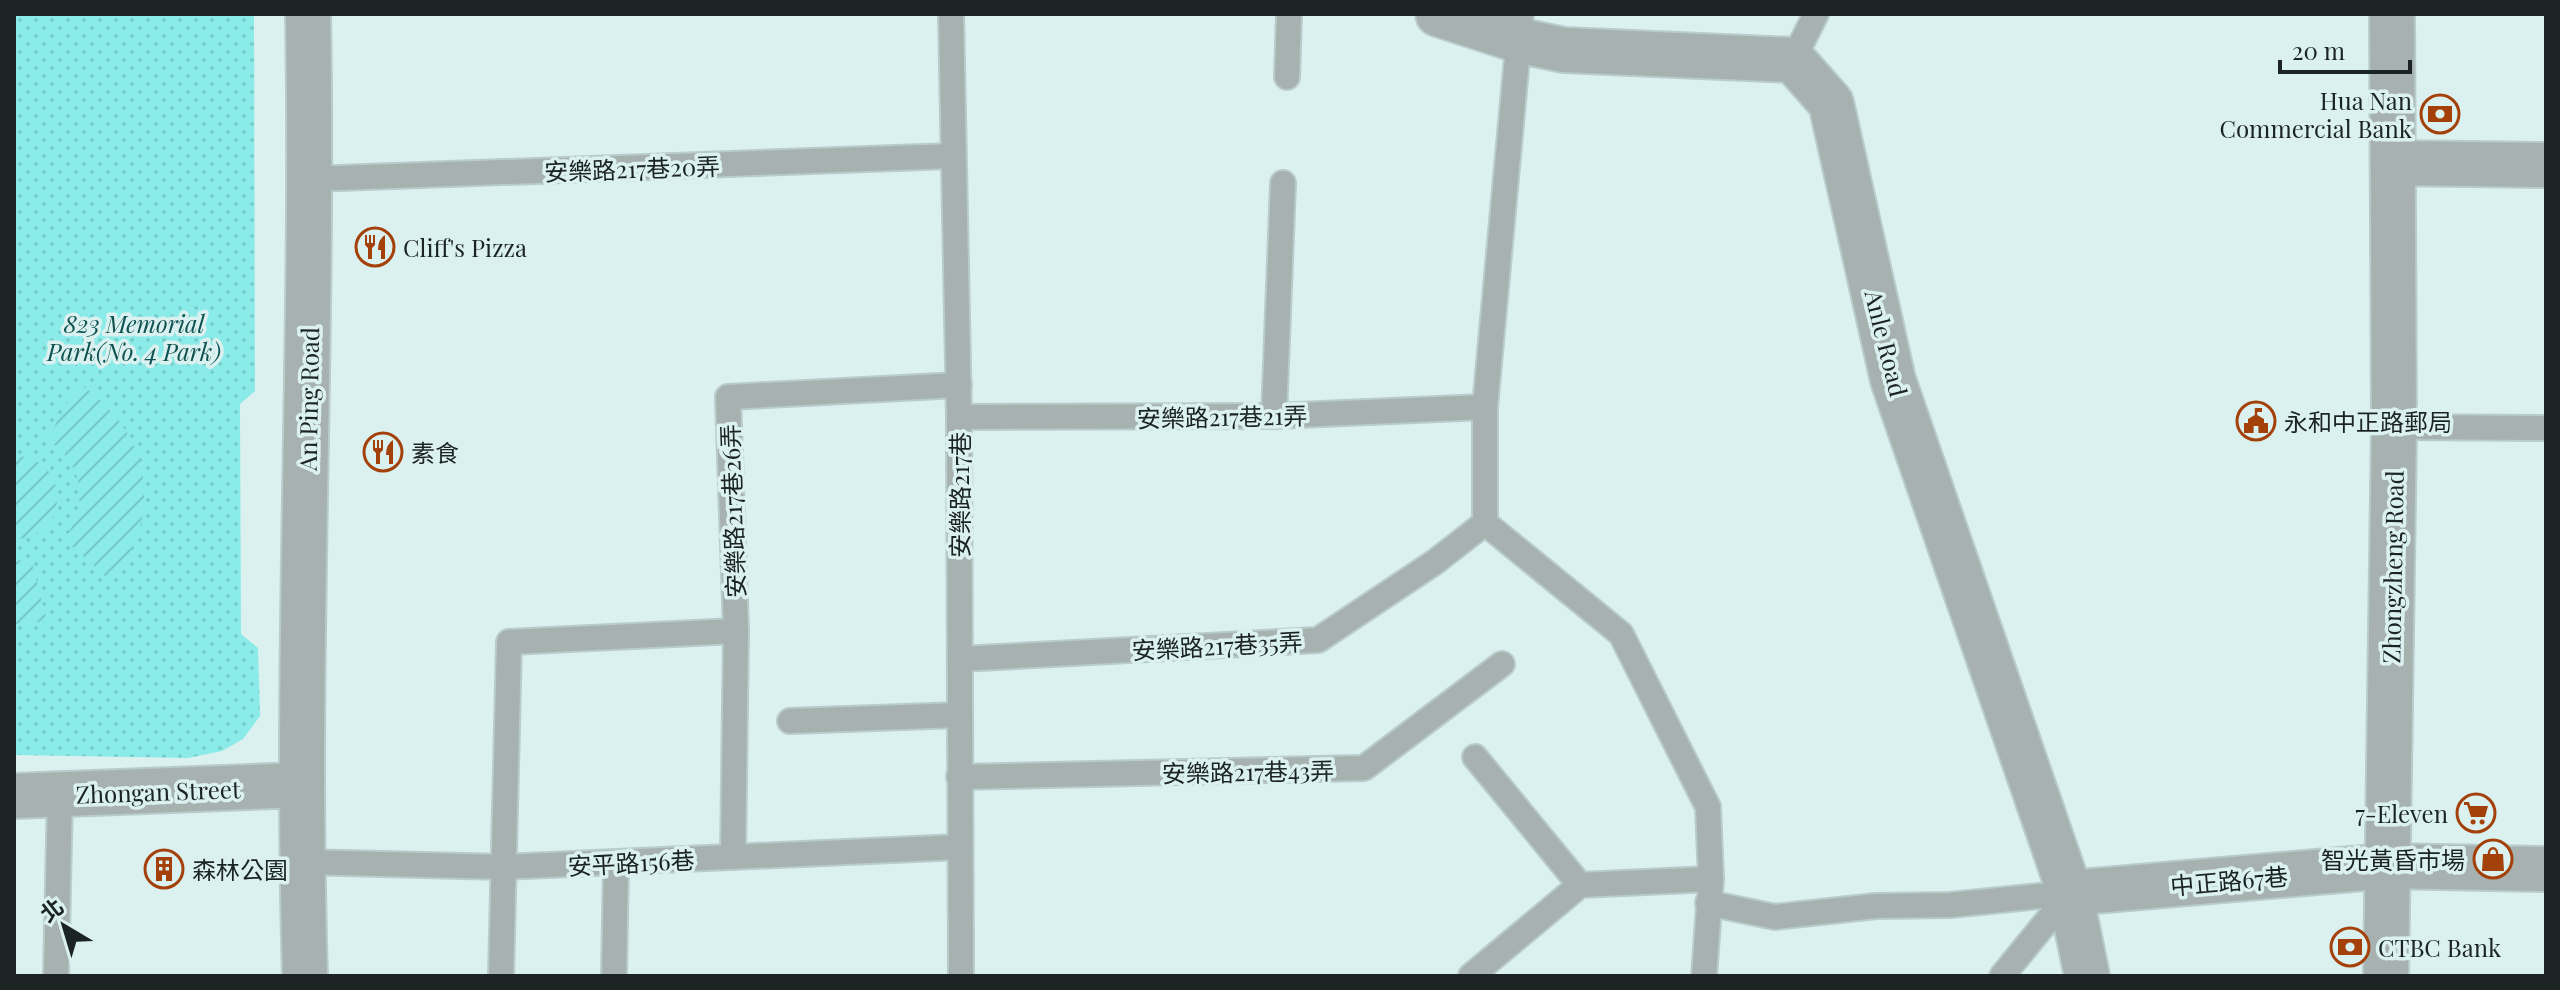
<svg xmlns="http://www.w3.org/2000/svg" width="2560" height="990" font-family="'Playfair Display','Noto Sans TC',serif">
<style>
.park{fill:url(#park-dots)}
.garden{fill:url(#garden-furrows)}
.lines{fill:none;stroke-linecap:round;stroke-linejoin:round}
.service-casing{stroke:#b8cccb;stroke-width:28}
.minor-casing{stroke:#b8cccb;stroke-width:48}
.tertiary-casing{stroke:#b8cccb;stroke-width:48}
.service{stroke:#a7b1b0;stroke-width:24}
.minor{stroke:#a7b1b0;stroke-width:44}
.tertiary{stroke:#a7b1b0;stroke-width:44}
.labels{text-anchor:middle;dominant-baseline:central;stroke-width:7;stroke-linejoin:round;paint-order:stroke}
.poi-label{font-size:24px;fill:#1b2323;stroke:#dbf1f0;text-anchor:start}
.street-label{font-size:24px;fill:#1b2323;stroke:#dbf1f0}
.park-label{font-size:24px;font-style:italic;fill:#0d5150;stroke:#dbf1f0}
</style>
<defs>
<pattern id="park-dots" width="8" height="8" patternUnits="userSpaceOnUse" patternTransform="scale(2)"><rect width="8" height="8" fill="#8aebe8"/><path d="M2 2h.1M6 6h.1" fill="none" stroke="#76c9c7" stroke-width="1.8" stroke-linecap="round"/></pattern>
<pattern id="garden-furrows" width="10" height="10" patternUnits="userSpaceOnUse" patternTransform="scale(2)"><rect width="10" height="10" fill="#8aebe8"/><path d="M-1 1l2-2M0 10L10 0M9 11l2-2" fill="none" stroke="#76c9c7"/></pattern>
</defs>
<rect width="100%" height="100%" fill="#dbf1f0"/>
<path class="park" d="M 14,14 L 254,14 L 255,391 L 240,404 L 241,634 L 258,648 L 260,716 L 243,739 L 222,751 L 188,758 L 14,755 Z"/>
<g class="garden">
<path d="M 78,383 C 150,430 167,513 111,581 L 64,539 C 90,506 83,461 47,440 Z"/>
<path d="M 14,456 C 71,455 72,539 14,539 Z"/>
<path d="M 31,559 L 47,621 L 14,624 L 14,561 Z"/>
</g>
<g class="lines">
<defs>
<g id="service">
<path d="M 951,14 L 959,417 L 961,976"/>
<path d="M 1793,60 L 1816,14"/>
<path d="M 1287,77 L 1289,14"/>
<path d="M 311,179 L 952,156"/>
<path d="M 1274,416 L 1283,183"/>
<path d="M 959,417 L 1274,416 L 1485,407"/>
<path d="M 2394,427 L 2546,428"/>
<path d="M 1485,523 L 1621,634 L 1708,807 L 1711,879 L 1704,976"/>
<path d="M 1485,523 L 1485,407 L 1521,14"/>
<path d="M 960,659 L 1318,640 L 1435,562 L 1485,523"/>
<path d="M 790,721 L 960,715"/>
<path d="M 1475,757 L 1580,885"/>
<path d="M 959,777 L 1364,768 L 1502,664"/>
<path d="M 733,857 L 736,631 L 728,397 L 959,385"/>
<path d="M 301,862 L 504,867 L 960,847"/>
<path d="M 1708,903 L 1775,917 L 1876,906 L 1950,905 L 2070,893"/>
<path d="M 56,976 L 60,795"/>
<path d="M 501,976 L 509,642 L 736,631"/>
<path d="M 614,976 L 616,863"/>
<path d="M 1471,976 L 1580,885 L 1711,879"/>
<path d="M 2002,976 L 2070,893"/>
</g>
<g id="minor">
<path d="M 1438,14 L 1521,41 L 1564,50 L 1793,60 L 1831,103 L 1893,380 L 2070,893 L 2087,976"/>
<path d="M 2393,163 L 2546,165"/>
<path d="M 14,796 L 302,785"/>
<path d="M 2070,893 L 2387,866 L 2546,869"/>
<path d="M 305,976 C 295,656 314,335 308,14"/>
</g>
<path id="tertiary" d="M 2386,976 L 2394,427 L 2392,14"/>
</defs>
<use href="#service" class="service-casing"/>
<use href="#minor" class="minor-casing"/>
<use href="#tertiary" class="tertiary-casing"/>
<use href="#service" class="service"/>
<use href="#minor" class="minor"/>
<use href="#tertiary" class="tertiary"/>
</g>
<defs>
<symbol id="bank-ring" viewBox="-11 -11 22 22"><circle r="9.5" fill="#dbf1f0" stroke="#a4410a" stroke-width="1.5"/><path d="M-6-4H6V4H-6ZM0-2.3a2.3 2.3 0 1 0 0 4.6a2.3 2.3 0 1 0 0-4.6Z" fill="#a4410a"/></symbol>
<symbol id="restaurant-ring" viewBox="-11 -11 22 22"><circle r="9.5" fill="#dbf1f0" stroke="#a4410a" stroke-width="1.5"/><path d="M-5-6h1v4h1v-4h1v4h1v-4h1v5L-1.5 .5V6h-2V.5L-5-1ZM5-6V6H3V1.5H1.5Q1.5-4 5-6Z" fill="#a4410a"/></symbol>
<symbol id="civic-ring" viewBox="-11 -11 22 22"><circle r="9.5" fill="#dbf1f0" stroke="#a4410a" stroke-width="1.5"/><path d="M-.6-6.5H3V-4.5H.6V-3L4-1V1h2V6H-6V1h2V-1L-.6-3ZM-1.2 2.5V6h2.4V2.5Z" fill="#a4410a"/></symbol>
<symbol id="supermarket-ring" viewBox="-11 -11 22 22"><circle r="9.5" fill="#dbf1f0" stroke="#a4410a" stroke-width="1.5"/><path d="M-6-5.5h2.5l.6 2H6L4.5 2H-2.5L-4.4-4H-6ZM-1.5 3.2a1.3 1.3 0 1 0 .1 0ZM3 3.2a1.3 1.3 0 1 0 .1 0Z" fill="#a4410a"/></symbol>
<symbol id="shop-ring" viewBox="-11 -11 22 22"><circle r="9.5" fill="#dbf1f0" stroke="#a4410a" stroke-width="1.5"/><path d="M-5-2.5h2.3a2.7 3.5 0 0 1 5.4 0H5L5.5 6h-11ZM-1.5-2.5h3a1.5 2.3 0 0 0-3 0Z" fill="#a4410a"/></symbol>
<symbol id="building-ring" viewBox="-11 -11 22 22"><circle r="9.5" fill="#dbf1f0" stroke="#a4410a" stroke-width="1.5"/><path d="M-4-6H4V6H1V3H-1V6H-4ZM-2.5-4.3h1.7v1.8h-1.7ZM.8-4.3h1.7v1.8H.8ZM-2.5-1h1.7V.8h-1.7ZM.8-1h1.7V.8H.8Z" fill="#a4410a"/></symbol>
</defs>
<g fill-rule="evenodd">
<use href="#bank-ring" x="2418" y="92" width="44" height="44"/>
<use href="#restaurant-ring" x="353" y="225" width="44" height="44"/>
<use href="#civic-ring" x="2234" y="399" width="44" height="44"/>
<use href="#restaurant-ring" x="361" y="430" width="44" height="44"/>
<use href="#supermarket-ring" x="2454" y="791" width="44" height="44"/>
<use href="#shop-ring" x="2471" y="837" width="44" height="44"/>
<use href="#building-ring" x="142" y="847" width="44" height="44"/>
<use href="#bank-ring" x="2328" y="925" width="44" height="44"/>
</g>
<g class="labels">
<g class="poi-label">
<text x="2412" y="100" text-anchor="end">Hua Nan<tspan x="2412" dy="28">Commercial Bank</tspan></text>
<text x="403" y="247">Cliff's Pizza</text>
<text x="2284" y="421">永和中正路郵局</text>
<text x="411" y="452">素食</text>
<text x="2448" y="813" text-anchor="end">7-Eleven</text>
<text x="2465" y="859" text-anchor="end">智光黃昏市場</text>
<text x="192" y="869">森林公園</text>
<text x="2378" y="947">CTBC Bank</text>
</g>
<g class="street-label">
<text transform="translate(632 168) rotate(-2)">安樂路217巷20弄</text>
<text transform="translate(1887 343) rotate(76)">Anle Road</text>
<text transform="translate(308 399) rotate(-89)">An Ping Road</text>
<text transform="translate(1222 416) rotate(-1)">安樂路217巷21弄</text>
<text transform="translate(959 495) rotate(-90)">安樂路217巷</text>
<text transform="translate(732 511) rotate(-92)">安樂路217巷26弄</text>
<text transform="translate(2392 567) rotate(-89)">Zhongzheng Road</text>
<text transform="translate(1217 645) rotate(-3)">安樂路217巷35弄</text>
<text transform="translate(1248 771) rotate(-1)">安樂路217巷43弄</text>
<text transform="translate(158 791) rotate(-2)">Zhongan Street</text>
<text transform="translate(631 862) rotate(-3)">安平路156巷</text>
<text transform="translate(2229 880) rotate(-5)">中正路67巷</text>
</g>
<g class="park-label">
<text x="134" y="323">823 Memorial<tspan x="134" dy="28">Park(No. 4 Park)</tspan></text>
</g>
</g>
<rect width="2560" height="990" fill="none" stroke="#1b2323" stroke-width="32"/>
<g transform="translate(64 926) rotate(322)" stroke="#dbf1f0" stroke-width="6" paint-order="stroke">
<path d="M0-6L14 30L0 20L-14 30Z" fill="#1b2323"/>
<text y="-12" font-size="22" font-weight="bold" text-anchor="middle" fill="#1b2323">北</text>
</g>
<path d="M2280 60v12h130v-12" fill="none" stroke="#1b2323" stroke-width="4"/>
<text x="2292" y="60" font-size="24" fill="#1b2323" stroke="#dbf1f0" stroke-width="6" paint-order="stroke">20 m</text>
</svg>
